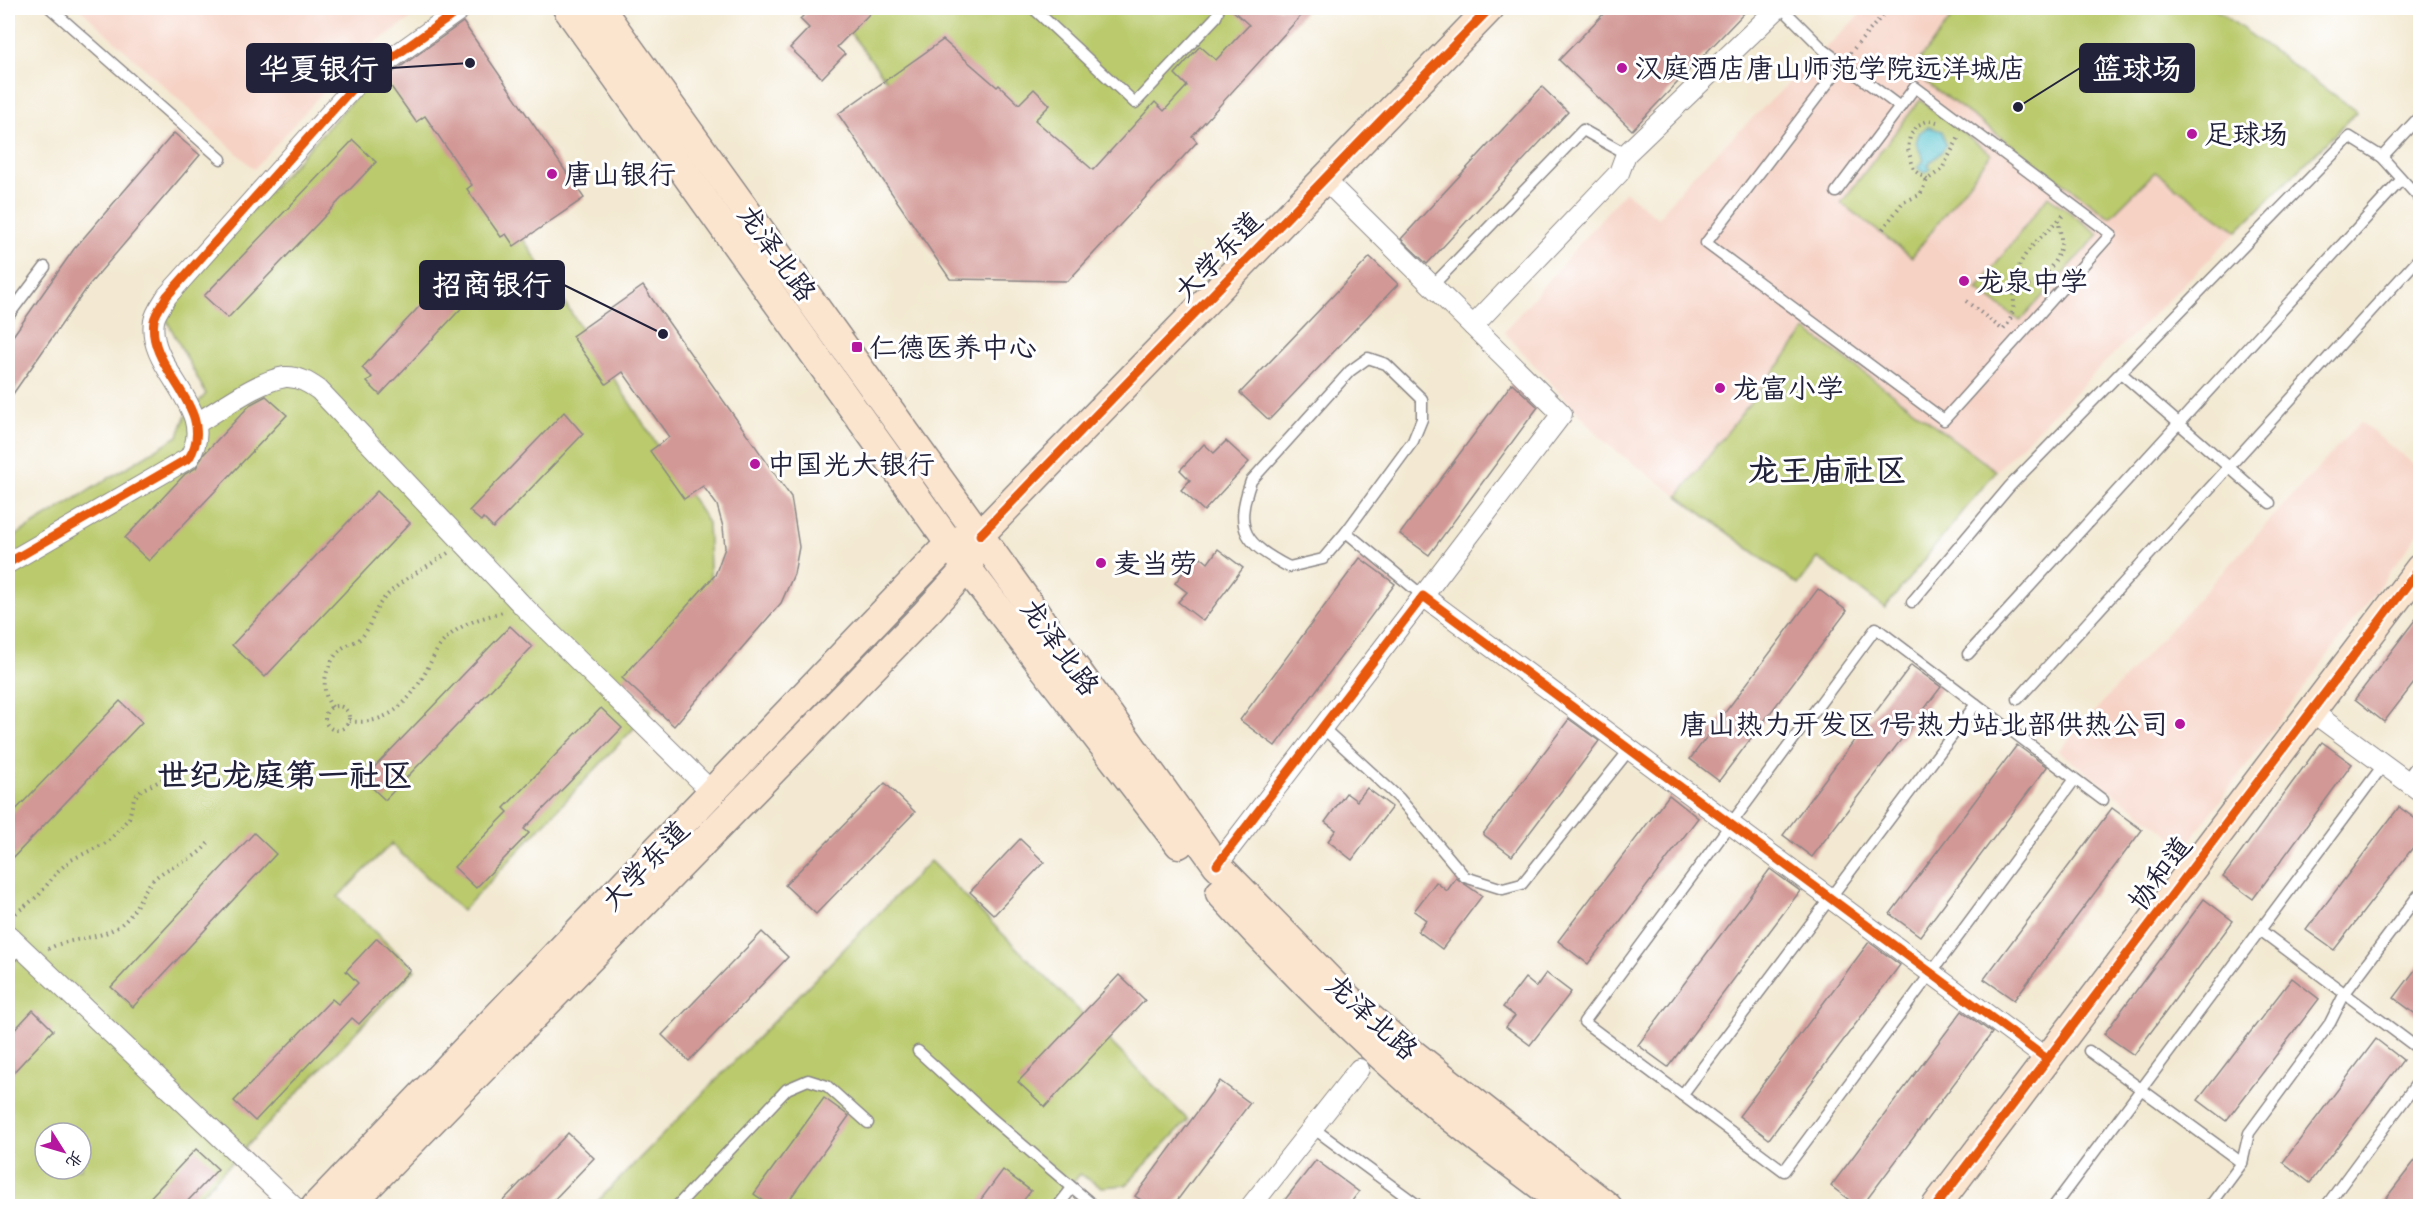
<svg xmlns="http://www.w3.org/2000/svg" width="2428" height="1214" font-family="Caveat,'LXGW WenKai TC',sans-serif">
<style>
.built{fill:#f6d2c4}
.green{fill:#baca6c;stroke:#6e7654;stroke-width:1.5;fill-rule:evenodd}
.water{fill:#58c5d0;stroke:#3d7486;stroke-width:1.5}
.building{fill:#d29895}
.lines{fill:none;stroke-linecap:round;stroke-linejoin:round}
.lane-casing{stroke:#8a8686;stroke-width:13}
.street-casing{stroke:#8a8686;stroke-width:22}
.secondary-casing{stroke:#8a8686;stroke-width:31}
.path{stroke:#8a8686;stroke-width:4;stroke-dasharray:1.5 4.5;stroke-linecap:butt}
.lane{stroke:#fff;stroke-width:10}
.street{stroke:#fff;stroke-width:20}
.secondary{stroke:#fce5cf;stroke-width:28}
.cycleway-casing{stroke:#fff;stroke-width:13}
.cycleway{stroke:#e8590c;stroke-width:9}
.poi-dot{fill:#b5179e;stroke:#fff;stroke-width:2}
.labels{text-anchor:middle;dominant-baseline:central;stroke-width:6;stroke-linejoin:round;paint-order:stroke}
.poi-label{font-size:28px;fill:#22223b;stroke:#fff;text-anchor:start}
.street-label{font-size:28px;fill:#22223b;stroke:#fff}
.quarter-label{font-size:32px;font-weight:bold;fill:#22223b;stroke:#fff}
.leader{fill:none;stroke:#22223b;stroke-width:2}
.callout-dot{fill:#22223b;stroke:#fff;stroke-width:2}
.callout{fill:#22223b;stroke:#22223b;stroke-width:2}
.callout-label{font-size:30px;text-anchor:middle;font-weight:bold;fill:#fff}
</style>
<rect width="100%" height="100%" fill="#fff"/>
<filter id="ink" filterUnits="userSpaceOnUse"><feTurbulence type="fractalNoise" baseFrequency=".0167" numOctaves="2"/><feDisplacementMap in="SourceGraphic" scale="12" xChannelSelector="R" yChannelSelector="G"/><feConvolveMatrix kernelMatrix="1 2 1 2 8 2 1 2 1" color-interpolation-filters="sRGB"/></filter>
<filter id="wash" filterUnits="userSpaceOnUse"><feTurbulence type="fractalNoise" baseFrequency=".008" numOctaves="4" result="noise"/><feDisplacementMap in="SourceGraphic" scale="24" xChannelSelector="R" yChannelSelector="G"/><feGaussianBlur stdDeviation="1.35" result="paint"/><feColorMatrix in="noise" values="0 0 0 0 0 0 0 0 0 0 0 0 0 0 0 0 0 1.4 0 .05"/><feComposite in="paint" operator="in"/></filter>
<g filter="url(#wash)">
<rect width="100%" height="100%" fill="#f3e9d2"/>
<g class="built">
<path d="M 79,8 L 427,8 L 355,56 L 254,169 Z"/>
<path d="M 1867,8 L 2214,8 L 2357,112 L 1996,471 L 1885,608 L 1818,558 L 1798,585 L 1607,444 L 1504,332 L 1625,191 L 1658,218 L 1689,179 Z"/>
<path d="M 2360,422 L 2420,469 L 2420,531 L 2186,847 L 2058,751 Z"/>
</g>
<g class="green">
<path d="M 831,8 L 1259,8 L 1276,26 L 1091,191 L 960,176 Z"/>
<path d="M 1959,8 L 2214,8 L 2357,112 L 2237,231 L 2155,172 L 2110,217 L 1911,71 Z"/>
<path d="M 414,71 L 708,523 L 711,588 L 623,684 L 651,710 L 462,911 L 391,844 L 338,897 L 415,970 L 190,1206 L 8,1206 L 8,540 L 178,436 L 185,417 L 206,394 L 167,321 L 173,296 L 364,88 ZM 45,1133 L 81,1133 L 81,1169 L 45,1169 Z"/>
<path d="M 1920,100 L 1991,154 L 1912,257 L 1841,203 Z"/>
<path d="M 2048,196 L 2099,234 L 2020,321 L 1977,289 Z"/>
<path d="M 1806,330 L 1996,471 L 1885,608 L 1818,558 L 1798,585 L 1678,496 Z"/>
<path d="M 930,861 L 1188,1120 L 1126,1185 L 1101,1187 L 1080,1174 L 1055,1206 L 593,1206 Z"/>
</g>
<path class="water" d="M 1928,127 L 1942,131 L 1946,145 C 1942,155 1934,156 1928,165 L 1930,169 L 1924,173 L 1918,168 L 1924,160 L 1916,143 L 1919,133 Z"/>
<g id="blocks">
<g class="building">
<path d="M 811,8 L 875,8 L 837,47 L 845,54 L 822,78 L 790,48 L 809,28 L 800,19 Z"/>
<path d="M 1230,8 L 1308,8 L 1192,136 L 1197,142 L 1068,281 L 950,279 L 838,114 L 943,40 L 997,87 L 999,85 L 1019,104 L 1034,89 L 1050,105 L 1035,120 L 1093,170 L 1155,102 L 1164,111 L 1187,86 L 1175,74 L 1200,46 L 1216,60 L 1249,25 Z"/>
<path d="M 1609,8 L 1749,8 L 1632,130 L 1559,60 Z"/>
<path d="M 463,22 L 584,198 L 514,246 L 506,234 L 501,237 L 467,189 L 472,185 L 425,116 L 416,122 L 385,78 Z"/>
<path d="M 1542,87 L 1568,112 L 1427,264 L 1401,239 Z"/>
<path d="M 174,133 L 200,155 L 89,285 L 8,401 L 8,343 L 74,249 Z"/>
<path d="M 353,140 L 376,162 L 228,318 L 204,296 Z"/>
<path d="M 1370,257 L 1398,284 L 1269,420 L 1240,393 Z"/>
<path d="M 457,266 L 469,277 L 473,273 L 485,283 L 380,395 L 367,382 L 372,377 L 362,368 Z"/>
<path d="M 643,286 L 791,497 L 799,547 L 794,574 L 781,603 L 674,726 L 622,678 L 715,575 L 725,548 L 723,527 L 717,505 L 703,486 L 684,499 L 650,451 L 669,437 L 623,372 L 606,384 L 572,336 Z"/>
<path d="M 1512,383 L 1538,407 L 1429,555 L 1400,534 Z"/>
<path d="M 266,396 L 287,415 L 149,561 L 125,538 L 185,474 L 196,468 L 203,455 L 251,404 Z"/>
<path d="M 564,412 L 583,434 L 493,528 L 483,518 L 481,521 L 469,511 Z"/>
<path d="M 1226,441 L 1249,462 L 1204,511 L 1181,490 L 1190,480 L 1180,470 L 1204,444 L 1214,453 Z"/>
<path d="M 377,491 L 410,523 L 265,677 L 232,645 Z"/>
<path d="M 1218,549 L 1243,568 L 1203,621 L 1178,602 L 1187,592 L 1175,583 L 1197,554 L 1208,563 Z"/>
<path d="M 1360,558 L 1395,584 L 1275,746 L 1240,720 Z"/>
<path d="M 1818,589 L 1847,611 L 1719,781 L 1690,759 Z"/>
<path d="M 2421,612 L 2421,674 L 2384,722 L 2355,699 Z"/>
<path d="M 510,626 L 532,647 L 385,800 L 363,779 Z"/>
<path d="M 1911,665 L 1941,687 L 1812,857 L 1783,835 Z"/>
<path d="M 120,701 L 142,722 L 8,863 L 8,818 Z"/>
<path d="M 601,708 L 622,728 L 524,829 L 529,833 L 476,888 L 454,867 L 508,812 L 504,808 Z"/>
<path d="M 1569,719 L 1599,741 L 1512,856 L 1483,834 Z"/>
<path d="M 2322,742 L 2352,764 L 2253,899 L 2223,877 Z"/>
<path d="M 2017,745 L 2047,767 L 1920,936 L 1890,914 Z"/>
<path d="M 885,783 L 915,812 L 816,914 L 785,885 Z"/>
<path d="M 1367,788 L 1392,807 L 1352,860 L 1328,841 L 1336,830 L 1325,822 L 1346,793 L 1357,801 Z"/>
<path d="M 1669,795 L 1698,818 L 1588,964 L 1558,941 Z"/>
<path d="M 2399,807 L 2421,823 L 2421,837 L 2334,950 L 2306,930 Z"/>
<path d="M 2112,808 L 2142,830 L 2014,1000 L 1984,979 Z"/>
<path d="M 254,833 L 276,854 L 133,1007 L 111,987 Z"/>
<path d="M 1020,839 L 1044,862 L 994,915 L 970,892 Z"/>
<path d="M 1770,869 L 1800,891 L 1668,1067 L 1638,1045 Z"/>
<path d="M 1456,878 L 1482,896 L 1442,949 L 1418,931 L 1426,920 L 1414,911 L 1436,882 L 1447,891 Z"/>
<path d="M 2204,899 L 2233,921 L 2134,1055 L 2104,1034 Z"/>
<path d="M 762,932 L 788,957 L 689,1061 L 662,1035 Z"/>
<path d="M 377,938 L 410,970 L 359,1024 L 352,1018 L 255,1121 L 234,1101 L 332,999 L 338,1004 L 358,983 L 346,971 Z"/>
<path d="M 1869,942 L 1900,965 L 1769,1139 L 1739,1116 Z"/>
<path d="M 2421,962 L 2421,1018 L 2394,998 Z"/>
<path d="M 1546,973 L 1571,992 L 1530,1045 L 1506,1027 L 1515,1016 L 1503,1007 L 1525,978 L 1536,987 Z"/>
<path d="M 1119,975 L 1145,1000 L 1045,1107 L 1018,1082 Z"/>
<path d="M 2292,978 L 2319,999 L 2226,1121 L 2198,1100 Z"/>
<path d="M 33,1010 L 53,1030 L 8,1078 L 8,1037 Z"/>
<path d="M 1962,1011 L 1992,1033 L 1862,1206 L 1857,1206 L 1831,1186 Z"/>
<path d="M 2376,1039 L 2403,1060 L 2310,1183 L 2283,1162 Z"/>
<path d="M 1220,1081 L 1250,1103 L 1173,1206 L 1150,1206 L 1135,1196 Z"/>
<path d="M 824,1098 L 849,1116 L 785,1206 L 771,1206 L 754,1194 Z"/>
<path d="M 568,1133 L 594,1158 L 548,1206 L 498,1206 Z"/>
<path d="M 196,1149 L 218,1169 L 183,1206 L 142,1206 Z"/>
<path d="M 2421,1153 L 2421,1206 L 2380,1206 Z"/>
<path d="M 1316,1160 L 1359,1192 L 1348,1206 L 1280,1206 Z"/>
<path d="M 1003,1170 L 1031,1191 L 1019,1206 L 976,1206 Z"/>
</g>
</g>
</g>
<g filter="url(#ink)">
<use href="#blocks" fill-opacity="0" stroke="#8a8686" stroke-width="1.5"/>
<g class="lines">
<defs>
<g id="lane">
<path d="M 50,8 L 221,159"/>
<path d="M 1033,8 L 1135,103 L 1216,17 L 1219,8"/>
<path d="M 1782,8 L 1824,50 L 1900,107"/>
<path d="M 2382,157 L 2420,116"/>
<path d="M 1836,192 L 1915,87 L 2111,234 L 1944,420 L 1706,243 L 1843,63"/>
<path d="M 1433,285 L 1583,130 L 1626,154"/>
<path d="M 8,316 L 45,267"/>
<path d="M 1368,358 L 1386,364 L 1422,399 L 1422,419 L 1413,441 L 1346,532 L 1323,559 L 1289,567 C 1246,544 1233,531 1251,481 L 1350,371 Z"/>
<path d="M 2121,373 L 2270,503"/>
<path d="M 1346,532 L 1423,596"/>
<path d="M 1912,602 L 2010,486 L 2350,137 L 2382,157 L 2420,199"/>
<path d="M 1968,654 L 2401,180"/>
<path d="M 2018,699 L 2420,257"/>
<path d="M 1323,728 L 1399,798 L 1465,877 L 1503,889 L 1522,884 L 1630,749"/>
<path d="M 2075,779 L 1784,1171 L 1584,1022 L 1876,628 L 2075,779 L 2103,800"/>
<path d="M 2406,780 L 2420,761"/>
<path d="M 2260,930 L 2420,1050"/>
<path d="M 8,960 L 20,947"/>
<path d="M 918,1051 L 990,1117 L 1094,1206"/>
<path d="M 2089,1051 L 2242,1163"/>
<path d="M 1682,1095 L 1976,704"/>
<path d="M 1313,1128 L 1419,1206"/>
<path d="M 677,1206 L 787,1089 L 808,1080 L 827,1086 L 868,1123"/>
<path d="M 1058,1206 L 1072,1188"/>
<path d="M 2054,1206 L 2384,764"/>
<path d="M 2210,1206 L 2242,1163 L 2249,1133 L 2330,1023 L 2345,993 L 2420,893"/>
<path d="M 2326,1206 L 2420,1079"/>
</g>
<g id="street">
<path d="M 1324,179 L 1562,414 L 1423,596"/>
<path d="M 1473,326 L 1619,173 L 1626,154 L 1778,8"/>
<path d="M 197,423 C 221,409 258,381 285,377 C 298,376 309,383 319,390 L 523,606 L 713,793"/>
<path d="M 8,563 L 189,458 C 220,409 146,370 154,321 C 155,313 163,303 167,296 L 357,83 L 462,8"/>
<path d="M 2311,711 L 2420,791"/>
<path d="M 1217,865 L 1423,596 L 2047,1059"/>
<path d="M 8,935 L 293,1206"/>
<path d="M 1251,1206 L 1359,1069"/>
</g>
<g id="secondary">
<path d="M 567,8 L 967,568 L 1179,844"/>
<path d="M 600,8 L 1217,865 L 1343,994 L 1394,1039 L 1607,1206"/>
<path d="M 1220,893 C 1289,969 1363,1042 1441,1109 C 1482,1143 1526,1174 1567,1206"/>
<path d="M 316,1206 L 951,542 L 969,538"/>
<path d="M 349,1206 L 926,613 L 967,568 L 980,535 L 1490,8"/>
<path d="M 1936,1206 L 2420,568"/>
</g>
</defs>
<use href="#lane" class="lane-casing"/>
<use href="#street" class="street-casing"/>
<use href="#secondary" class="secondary-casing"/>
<g class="path">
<path d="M 1850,53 L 1889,8"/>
<path d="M 1927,180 L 1914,170 L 1908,149 L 1910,136 L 1918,125 L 1929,120 L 1937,122"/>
<path d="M 1883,229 L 1903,202 L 1920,195 L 1927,180 L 1942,169 L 1959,137"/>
<path d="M 2017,288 C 2038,289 2056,265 2061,245 C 2062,238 2059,228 2059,221"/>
<path d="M 1966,301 L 2003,330 C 2019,313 2011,293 2017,272 C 2025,246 2047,234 2064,214"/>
<circle cx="337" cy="718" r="12"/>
<path d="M 332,707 C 318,689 326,664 341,649 C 347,644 355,643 361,638 C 371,627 373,613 381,602 C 399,580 424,569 448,553"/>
<path d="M 349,721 C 384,726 406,706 423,677 C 431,663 436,647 448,637 C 464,622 482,618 503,612"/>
<path d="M 11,917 L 39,895 L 58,871 L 71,860 L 108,842 L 129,818 L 134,798 L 141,790 L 160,781 L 181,763"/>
<path d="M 48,949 C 69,937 97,941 119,926 C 137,914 140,892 155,878 C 172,863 195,862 209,842"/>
</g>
<use href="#lane" class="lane"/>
<use href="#street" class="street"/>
<use href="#secondary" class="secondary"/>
<defs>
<g id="cycleway">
<path d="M 980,535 L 1490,8"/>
<path d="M 8,563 L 189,458 C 220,409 146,370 154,321 C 155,313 163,303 167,296 L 357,83 L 462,8"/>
<path d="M 1217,865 L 1423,596 L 2047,1059"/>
<path d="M 1936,1206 L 2420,568"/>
</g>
</defs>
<use href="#cycleway" class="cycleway-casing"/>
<use href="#cycleway" class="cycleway"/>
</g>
</g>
<g class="poi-dot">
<circle cx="1622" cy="68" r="6"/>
<circle cx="2192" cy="134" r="6"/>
<circle cx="552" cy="174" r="6"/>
<circle cx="1964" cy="281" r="6"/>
<rect x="851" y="341" width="12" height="12" rx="3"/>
<circle cx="1720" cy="388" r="6"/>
<circle cx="755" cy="464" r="6"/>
<circle cx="1101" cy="563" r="6"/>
<circle cx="2180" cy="724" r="6"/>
</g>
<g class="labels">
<g class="poi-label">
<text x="1634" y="68">汉庭酒店唐山师范学院远洋城店</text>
<text x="2204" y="134">足球场</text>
<text x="564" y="174">唐山银行</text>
<text x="1976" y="281">龙泉中学</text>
<text x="869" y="347">仁德医养中心</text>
<text x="1732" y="388">龙富小学</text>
<text x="767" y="464">中国光大银行</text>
<text x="1113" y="563">麦当劳</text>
<text x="2168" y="724" text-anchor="end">唐山热力开发区1号热力站北部供热公司</text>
</g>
<g class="street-label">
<text transform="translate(777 253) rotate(54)">龙泽北路</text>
<text transform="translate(1218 256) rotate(-46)">大学东道</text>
<text transform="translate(1060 647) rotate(54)">龙泽北路</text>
<text transform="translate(645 865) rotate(-46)">大学东道</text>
<text transform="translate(2160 873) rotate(-53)">协和道</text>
<text transform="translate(1372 1017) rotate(42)">龙泽北路</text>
</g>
<g class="quarter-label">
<text x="1827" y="470">龙王庙社区</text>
<text x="285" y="775">世纪龙庭第一社区</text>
</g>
</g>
<path class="leader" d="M2018 107L2080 68M470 63L391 68M663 334L564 285"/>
<g class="callout-dot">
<circle cx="2018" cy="107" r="6"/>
<circle cx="470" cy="63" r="6"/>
<circle cx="663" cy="334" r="6"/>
</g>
<g class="callout">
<rect x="2080" y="44" width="114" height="48" rx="6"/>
<rect x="247" y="44" width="144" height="48" rx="6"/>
<rect x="420" y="261" width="144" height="48" rx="6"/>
</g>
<g class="callout-label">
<text x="2137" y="79">篮球场</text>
<text x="319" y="79">华夏银行</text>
<text x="492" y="295">招商银行</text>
</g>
<rect width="2428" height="1214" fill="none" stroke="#fff" stroke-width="30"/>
<g transform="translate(63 1151) rotate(127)"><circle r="28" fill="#ffffff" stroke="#a7a7b1" stroke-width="1.5"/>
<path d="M0-4.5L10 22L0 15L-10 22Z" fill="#b5179e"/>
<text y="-9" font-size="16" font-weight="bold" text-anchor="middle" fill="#22223b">北</text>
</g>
</svg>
